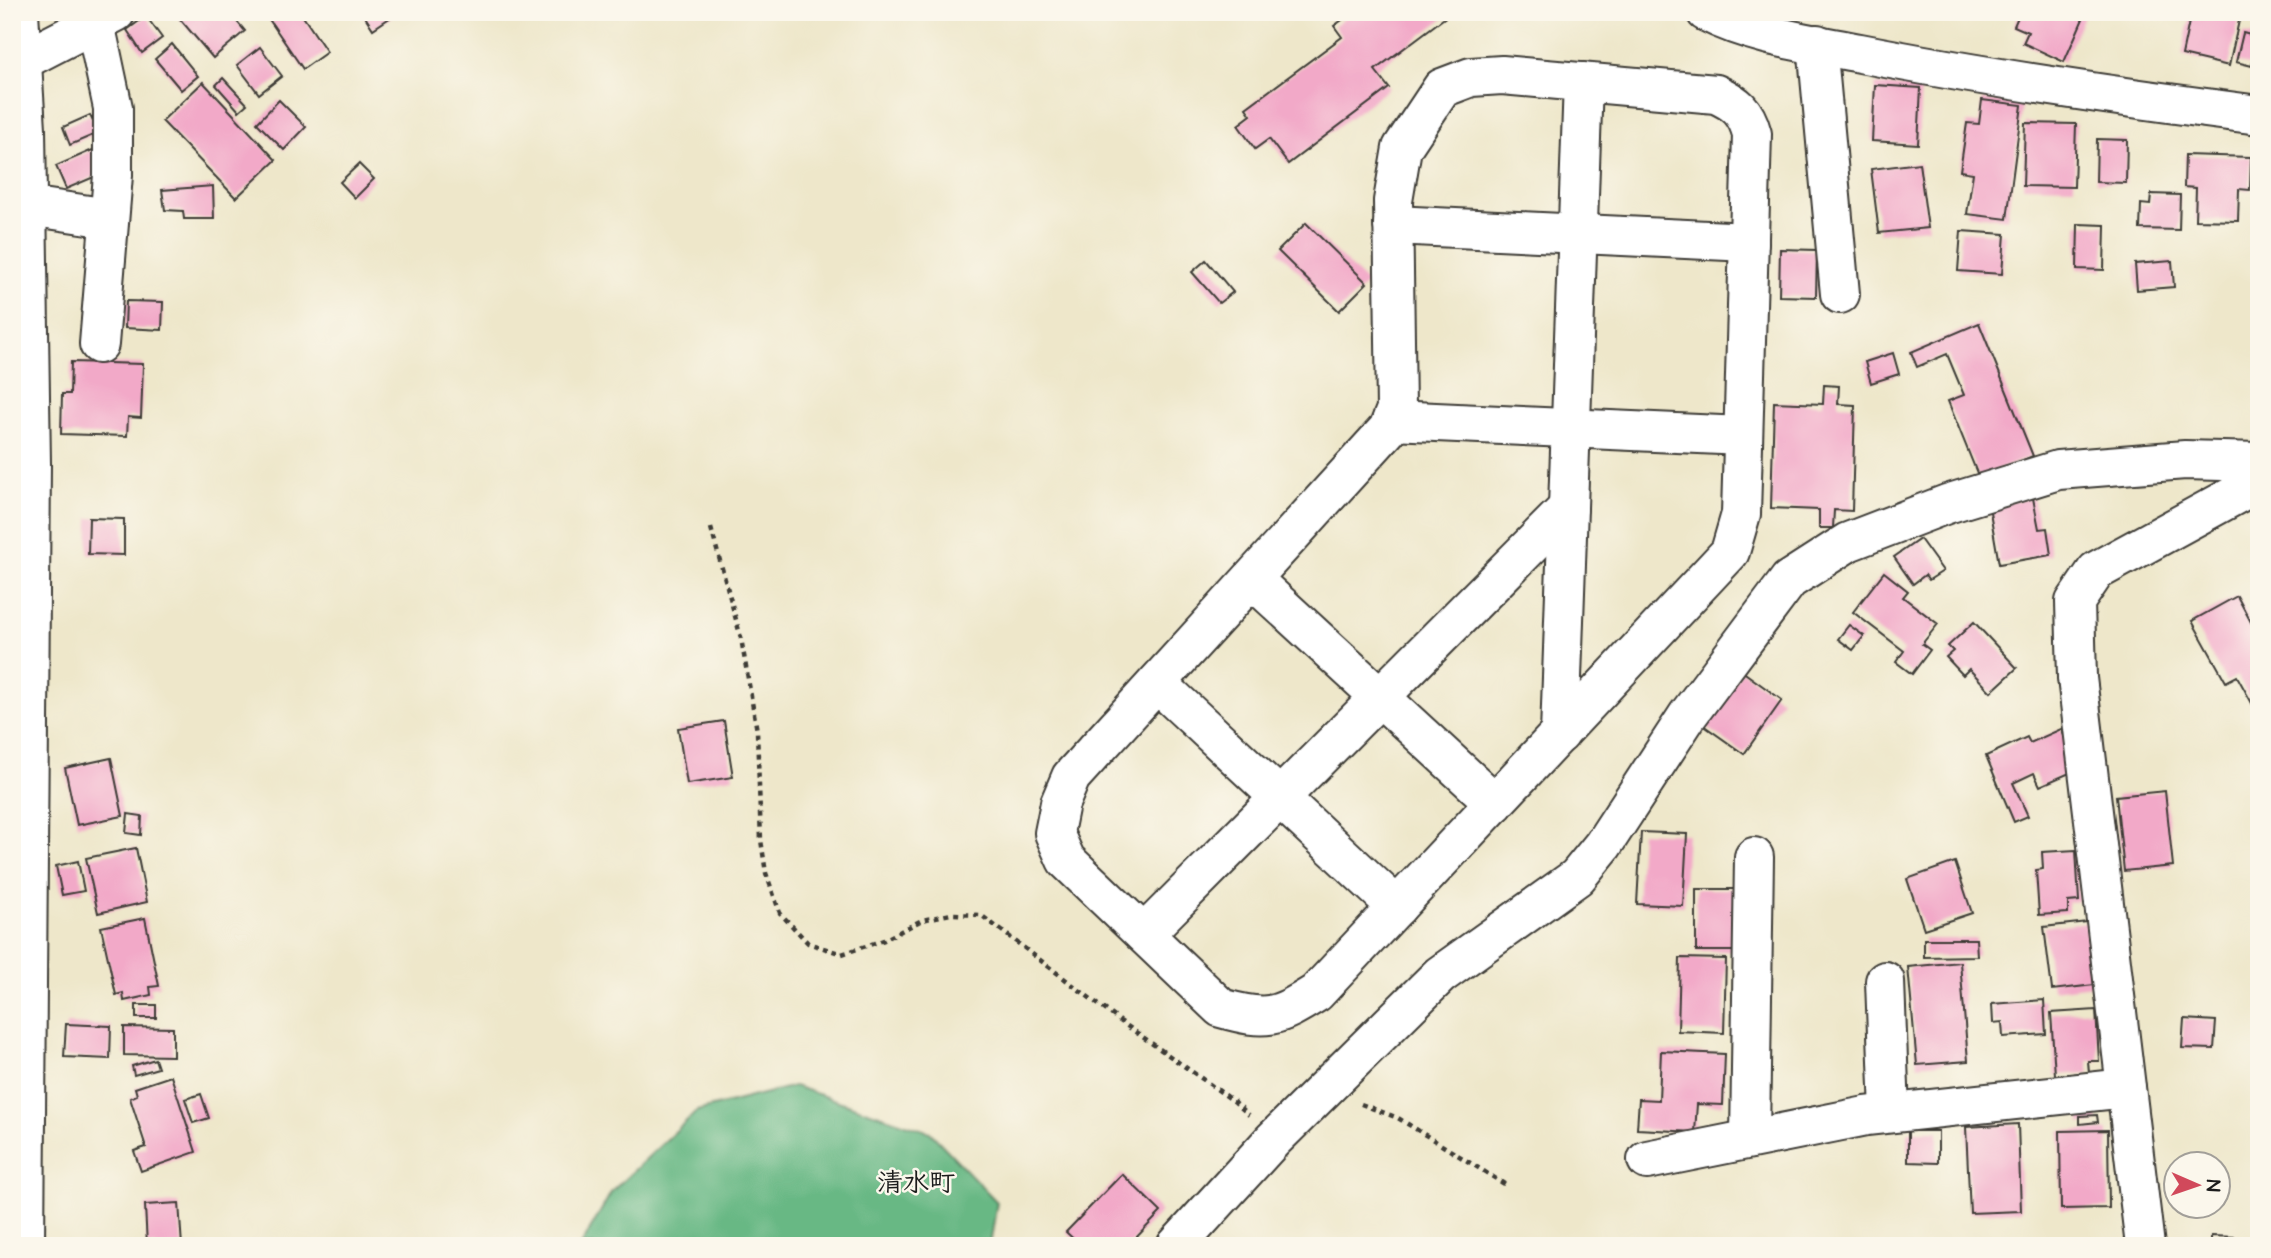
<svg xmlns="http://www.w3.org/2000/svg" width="2271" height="1258" font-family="'Architects Daughter','Klee One',sans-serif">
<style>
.forest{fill:#67b884;stroke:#426a50;stroke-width:2}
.building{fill:#f2a9c8}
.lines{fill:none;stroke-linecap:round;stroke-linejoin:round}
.minor-casing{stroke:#3c3a36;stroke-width:42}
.path{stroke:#3c3a36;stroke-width:4.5;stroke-dasharray:5 5;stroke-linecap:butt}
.minor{stroke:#fff;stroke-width:38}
.labels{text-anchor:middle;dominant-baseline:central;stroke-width:5;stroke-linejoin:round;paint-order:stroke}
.quarter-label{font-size:26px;font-weight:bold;fill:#1c1c1c;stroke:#fbf7ec}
</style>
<rect width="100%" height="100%" fill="#fbf7ec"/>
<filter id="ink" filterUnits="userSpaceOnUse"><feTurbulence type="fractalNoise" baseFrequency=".0143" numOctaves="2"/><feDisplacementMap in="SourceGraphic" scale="14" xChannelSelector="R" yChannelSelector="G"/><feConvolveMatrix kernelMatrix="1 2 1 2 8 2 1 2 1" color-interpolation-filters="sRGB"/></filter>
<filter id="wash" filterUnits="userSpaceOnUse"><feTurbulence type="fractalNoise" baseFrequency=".00686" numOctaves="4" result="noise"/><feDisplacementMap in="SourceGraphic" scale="28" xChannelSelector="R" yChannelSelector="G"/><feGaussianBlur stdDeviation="1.57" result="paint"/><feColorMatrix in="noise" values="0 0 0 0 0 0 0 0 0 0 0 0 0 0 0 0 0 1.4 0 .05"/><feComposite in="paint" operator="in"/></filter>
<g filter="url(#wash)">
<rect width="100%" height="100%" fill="#eee7ca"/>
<path class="forest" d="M 794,1086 L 930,1132 L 997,1202 L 990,1246 L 581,1246 L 612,1191 L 697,1111 Z"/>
<g id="blocks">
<g class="building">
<path d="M 174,12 L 229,12 L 245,31 L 213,58 Z"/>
<path d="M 264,12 L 300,12 L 327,52 L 303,69 Z"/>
<path d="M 362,12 L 392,12 L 394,15 L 373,29 Z"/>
<path d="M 1353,12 L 1443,12 L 1447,16 L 1375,70 L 1389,88 L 1288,164 L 1269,139 L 1255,149 L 1238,125 L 1251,115 L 1246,108 L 1342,37 L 1334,26 Z"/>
<path d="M 2020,12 L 2086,12 L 2064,62 L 2023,43 L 2028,32 L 2014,26 Z"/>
<path d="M 2191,12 L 2223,12 L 2240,16 L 2229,66 L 2182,55 Z"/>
<path d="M 146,16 L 162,38 L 142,53 L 127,30 Z"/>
<path d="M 2243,33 L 2258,37 L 2252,66 L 2236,62 Z"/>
<path d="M 172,44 L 198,76 L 181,90 L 155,59 Z"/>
<path d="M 260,47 L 282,76 L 259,94 L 237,65 Z"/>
<path d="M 223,78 L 247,104 L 239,111 L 216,85 Z"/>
<path d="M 203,82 L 276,160 L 236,198 L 162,121 Z"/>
<path d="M 1875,85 L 1921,88 L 1918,144 L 1872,141 Z"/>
<path d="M 279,100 L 306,127 L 284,150 L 257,123 Z"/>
<path d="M 1982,100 L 2022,105 L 2007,219 L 1967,214 L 1973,173 L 1960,171 L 1967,123 L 1979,124 Z"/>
<path d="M 90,115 L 98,133 L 70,145 L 63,127 Z"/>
<path d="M 2025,123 L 2076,124 L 2074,187 L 2023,186 Z"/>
<path d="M 2097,139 L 2127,140 L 2126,183 L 2096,182 Z"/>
<path d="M 97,148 L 108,171 L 66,189 L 56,166 Z"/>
<path d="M 2185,155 L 2251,157 L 2250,190 L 2239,189 L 2238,221 L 2195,220 L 2196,188 L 2184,187 Z"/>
<path d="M 1919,163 L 1928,228 L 1879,233 L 1871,169 Z"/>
<path d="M 359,164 L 374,179 L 355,198 L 340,182 Z"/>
<path d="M 213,186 L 214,219 L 184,219 L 183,211 L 165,210 L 162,190 Z"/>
<path d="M 2151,194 L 2180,195 L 2179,230 L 2140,229 L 2141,204 L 2150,205 Z"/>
<path d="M 1306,223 L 1367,283 L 1339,311 L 1278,251 Z"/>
<path d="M 2078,224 L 2105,225 L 2104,270 L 2077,269 Z"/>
<path d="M 1961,231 L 2005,234 L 2002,274 L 1958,271 Z"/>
<path d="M 1780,249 L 1817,250 L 1816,297 L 1779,296 Z"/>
<path d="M 1206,260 L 1233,292 L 1219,303 L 1192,272 Z"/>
<path d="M 2172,261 L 2174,287 L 2137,290 L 2135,264 Z"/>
<path d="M 126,301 L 163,302 L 162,330 L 125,328 Z"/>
<path d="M 1979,323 L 2033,456 L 1979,478 L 1948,401 L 1964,395 L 1947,354 L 1917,367 L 1911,352 Z"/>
<path d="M 1893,353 L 1899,374 L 1871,383 L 1865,362 Z"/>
<path d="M 71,362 L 143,364 L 141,418 L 128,417 L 127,436 L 61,434 L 62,394 L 70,394 Z"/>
<path d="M 1824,385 L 1839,386 L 1838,404 L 1855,405 L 1852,511 L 1834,510 L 1833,528 L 1819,528 L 1819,510 L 1771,508 L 1774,402 L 1823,404 Z"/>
<path d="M 2033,498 L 2039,529 L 2047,528 L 2051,555 L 1999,564 L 1989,506 Z"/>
<path d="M 89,518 L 124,519 L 124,555 L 88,554 Z"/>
<path d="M 1920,539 L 1943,571 L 1929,580 L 1925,575 L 1913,584 L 1894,557 Z"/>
<path d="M 1884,572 L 1908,591 L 1903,597 L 1938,624 L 1922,644 L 1930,650 L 1912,674 L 1896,662 L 1904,651 L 1853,612 Z"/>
<path d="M 2237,596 L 2259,637 L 2259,716 L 2237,676 L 2226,682 L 2192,621 Z"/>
<path d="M 1974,622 L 2017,668 L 1991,692 L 1969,669 L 1963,675 L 1946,657 L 1953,651 L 1948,646 Z"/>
<path d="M 1849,625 L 1864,636 L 1853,650 L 1838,639 Z"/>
<path d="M 1742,671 L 1782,700 L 1744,754 L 1703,725 Z"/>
<path d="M 724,721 L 733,777 L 687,784 L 678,728 Z"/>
<path d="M 2061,729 L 2079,769 L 2040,786 L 2034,773 L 2013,783 L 2028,816 L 2014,822 L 1986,756 L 2027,737 L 2030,743 Z"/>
<path d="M 111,758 L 123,816 L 77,825 L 65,768 Z"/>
<path d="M 2165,791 L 2173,866 L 2124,871 L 2116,796 Z"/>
<path d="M 128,814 L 142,816 L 141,835 L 126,833 Z"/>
<path d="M 1641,832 L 1687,834 L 1683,906 L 1637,904 Z"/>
<path d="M 136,848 L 147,902 L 98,913 L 86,858 Z"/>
<path d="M 2076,850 L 2079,901 L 2068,902 L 2068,913 L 2039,915 L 2036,870 L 2043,869 L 2042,852 Z"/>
<path d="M 78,861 L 84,891 L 62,895 L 56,866 Z"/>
<path d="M 1955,862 L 1972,913 L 1924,929 L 1907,879 Z"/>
<path d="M 1696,889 L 1735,889 L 1736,951 L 1696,951 Z"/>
<path d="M 145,918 L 159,986 L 150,987 L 151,995 L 124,1001 L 123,993 L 116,995 L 101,927 Z"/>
<path d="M 2087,922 L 2094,985 L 2052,990 L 2044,927 Z"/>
<path d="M 1924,939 L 1976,939 L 1977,956 L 1924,957 Z"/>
<path d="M 1680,958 L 1726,959 L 1724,1033 L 1678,1031 Z"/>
<path d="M 1960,962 L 1968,1061 L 1917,1065 L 1908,967 Z"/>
<path d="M 2044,1000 L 2046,1034 L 2003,1037 L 2002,1022 L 1993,1023 L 1992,1004 Z"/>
<rect x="136" y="1005" width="20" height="13"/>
<path d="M 2096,1010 L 2099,1061 L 2088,1061 L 2089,1073 L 2055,1075 L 2051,1013 Z"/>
<path d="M 2184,1019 L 2216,1021 L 2214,1049 L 2182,1048 Z"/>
<path d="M 66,1024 L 111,1026 L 110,1059 L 64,1057 Z"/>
<path d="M 124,1027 L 173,1028 L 173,1056 L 124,1055 Z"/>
<path d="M 1661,1051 L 1725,1054 L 1723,1105 L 1697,1104 L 1695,1132 L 1637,1129 L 1639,1099 L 1659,1100 Z"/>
<path d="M 155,1059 L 158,1068 L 134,1075 L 132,1066 Z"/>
<path d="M 171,1076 L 196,1152 L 141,1171 L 134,1151 L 146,1147 L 130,1098 L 137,1095 L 135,1088 Z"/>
<path d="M 201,1094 L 209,1118 L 193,1123 L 185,1099 Z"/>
<path d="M 2097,1115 L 2098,1122 L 2080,1124 L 2080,1116 Z"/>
<path d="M 2018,1124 L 2021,1211 L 1970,1213 L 1966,1127 Z"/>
<path d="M 2108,1130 L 2109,1208 L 2061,1209 L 2060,1131 Z"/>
<path d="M 1908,1131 L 1938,1131 L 1938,1163 L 1908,1162 Z"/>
<path d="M 1122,1174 L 1161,1212 L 1128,1246 L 1081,1246 L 1066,1232 Z"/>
<path d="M 179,1203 L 182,1246 L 147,1246 L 145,1205 Z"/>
<path d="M 2211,1236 L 2236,1237 L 2236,1246 L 2211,1246 Z"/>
</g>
</g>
</g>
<g filter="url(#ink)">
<use href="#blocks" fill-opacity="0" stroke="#3c3a36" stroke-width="2"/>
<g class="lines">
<defs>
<g id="minor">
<path d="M 19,12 L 26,129 L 31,463 L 25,1246"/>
<path d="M 1706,12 C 1752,36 1809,43 1860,53 C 1992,79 2125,98 2259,115"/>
<path d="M 95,23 L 113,108 L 113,175 L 99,344"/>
<path d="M 1817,44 L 1840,294"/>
<path d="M 23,60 L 116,12"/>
<path d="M 1502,75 L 1716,94 C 1736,103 1746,111 1752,134 L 1741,514 L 1730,552 L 1316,993 C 1276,1018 1267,1021 1221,1008 L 1066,860 L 1054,833 L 1060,803 L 1071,777 L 1388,429 L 1396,409 L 1393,201 L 1402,148 L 1442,88 L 1471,77 Z"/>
<path d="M 28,206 L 109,218"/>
<path d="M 1393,225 L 1749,242"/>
<path d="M 1392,420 L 1743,436"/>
<path d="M 1252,579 L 1495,803"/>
<path d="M 1157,683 L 1397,907"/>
<path d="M 1560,734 L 1583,82"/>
<path d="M 1144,934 L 1568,508"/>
<path d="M 1885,981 L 1890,1113"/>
<path d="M 1750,1139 L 1754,857"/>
<path d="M 1647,1160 L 1866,1116 L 2126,1088"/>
<path d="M 1176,1246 L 1273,1140 L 1440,975 L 1577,877 L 1603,845 L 1688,715 L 1789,580 L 1848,542 L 1947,504 L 2058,470 L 2185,460 L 2259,462"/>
<path d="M 2145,1246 L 2077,678 L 2075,602 L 2096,571 L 2259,482"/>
</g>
</defs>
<use href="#minor" class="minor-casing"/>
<g class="path">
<path d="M 711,528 L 741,638 L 757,731 L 761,840 L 766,873 L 780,913 L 808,943 L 842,954 L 884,940 L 922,920 L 951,914 L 981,915 L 1120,1021 L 1235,1102 L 1249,1115"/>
<path d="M 1361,1104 L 1398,1118 L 1506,1185"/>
</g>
<use href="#minor" class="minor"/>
</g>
</g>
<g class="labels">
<g class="quarter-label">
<text x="916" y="1183">清水町</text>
</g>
</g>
<rect width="2271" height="1258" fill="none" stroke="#fbf7ec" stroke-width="42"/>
<g transform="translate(2197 1185) rotate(92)"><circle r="33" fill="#fbf7ec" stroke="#a29f99" stroke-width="2"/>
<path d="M0-5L12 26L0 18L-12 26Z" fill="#d1495b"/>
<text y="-10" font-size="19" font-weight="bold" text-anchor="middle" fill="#1c1c1c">N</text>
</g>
</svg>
